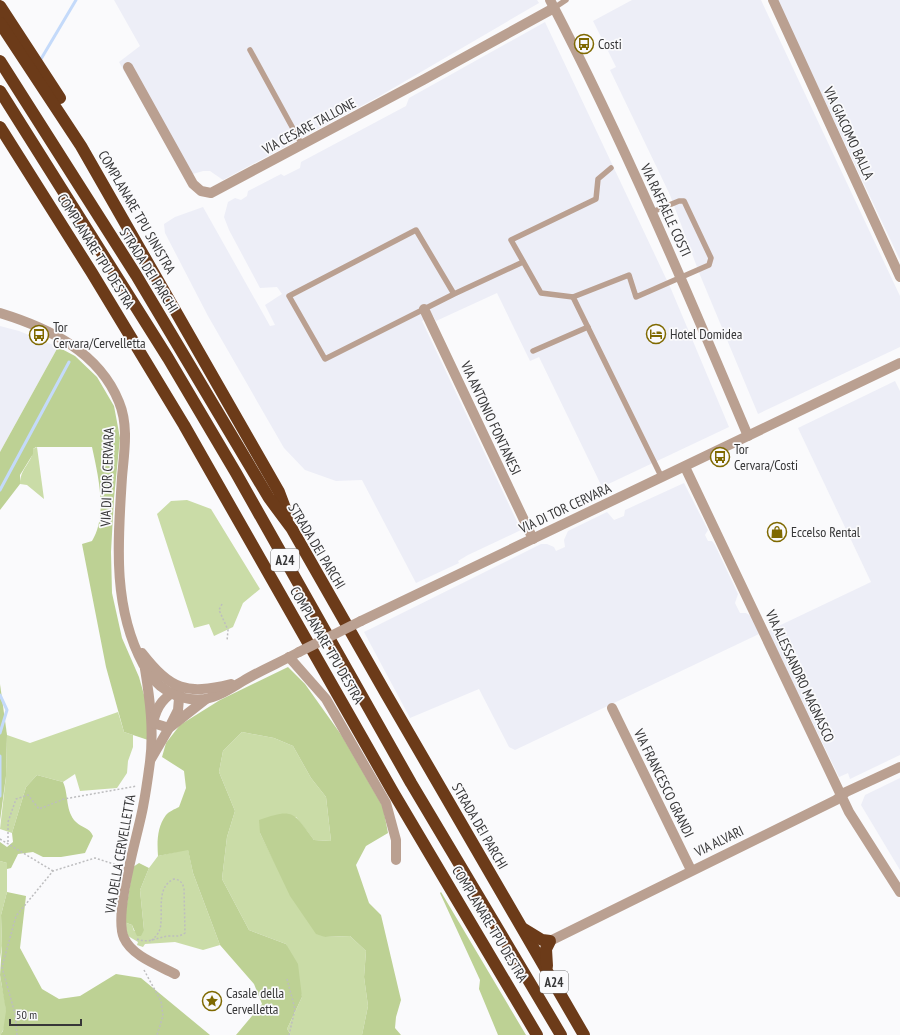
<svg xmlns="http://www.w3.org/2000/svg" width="900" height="1035" font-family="'PT Sans Narrow',sans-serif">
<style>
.built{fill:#edeef7}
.green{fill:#cadca7}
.forest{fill:#bdd194}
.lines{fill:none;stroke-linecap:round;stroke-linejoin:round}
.stream{stroke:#c4dafa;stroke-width:3}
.path{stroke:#bdbdbf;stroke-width:1.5;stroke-dasharray:2 2;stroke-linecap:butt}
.service{stroke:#baa091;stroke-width:5.5}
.minor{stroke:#baa091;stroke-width:10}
.tertiary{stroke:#baa091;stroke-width:10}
.motorway{stroke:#6c3b19;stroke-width:12}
.tertiary-bridge{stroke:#baa091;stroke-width:10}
.labels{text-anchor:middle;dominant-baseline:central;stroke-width:3.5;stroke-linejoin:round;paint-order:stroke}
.shield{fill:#fafafc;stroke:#727273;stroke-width:1}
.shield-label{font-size:13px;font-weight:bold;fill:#373738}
.poi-label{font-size:14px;fill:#373738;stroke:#fafafc;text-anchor:start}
.street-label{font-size:14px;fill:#373738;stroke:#fafafc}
</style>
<rect width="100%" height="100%" fill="#fafafc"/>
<g class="built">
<path d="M 114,0 L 537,0 L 539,3 L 378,97 L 223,180 L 210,171 L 203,171 L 193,174 L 181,171 L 119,62 L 140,46 Z"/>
<path d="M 632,0 L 761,0 L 900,296 L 900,347 L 758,414 L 700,275 L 670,195 L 610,70 L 616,67 L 593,21 Z"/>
<path d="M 777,0 L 900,0 L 900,260 Z"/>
<path d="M 545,22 L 671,289 L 729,427 L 602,487 L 539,357 L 530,361 L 497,293 L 436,321 L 433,316 L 429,318 L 422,321 L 521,530 L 468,555 L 458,561 L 459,563 L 416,583 L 362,480 L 336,481 L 305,470 L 284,448 L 208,316 L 165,233 L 164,224 L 175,217 L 203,207 L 270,326 L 275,325 L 265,305 L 282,294 L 277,287 L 260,288 L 229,230 L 224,217 L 228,202 L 235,198 L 241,200 L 247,196 L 248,191 L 281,174 L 284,176 L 300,168 L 301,162 L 406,106 L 409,98 Z"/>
<path d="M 0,326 L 19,331 L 58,347 L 0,452 Z"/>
<path d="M 895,381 L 900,391 L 900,755 L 850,779 L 848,773 L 839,777 L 768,631 L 871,582 L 798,428 Z"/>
<path d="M 684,483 L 708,530 L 705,535 L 708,541 L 712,541 L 715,545 L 738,594 L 735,603 L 740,613 L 746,613 L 751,616 L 759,634 L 515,750 L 509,747 L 479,689 L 410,718 L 364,632 L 541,544 L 547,544 L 554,547 L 556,551 L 565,547 L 564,540 L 568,531 L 607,512 L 614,520 L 624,516 L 625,510 Z"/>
<path d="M 900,778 L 900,870 L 861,805 L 865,795 Z"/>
</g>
<g class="green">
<path d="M 37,447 L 44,499 L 27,485 L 20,484 C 20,468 33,462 33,449 Z"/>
<path d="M 187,500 L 211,509 L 260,589 L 243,603 L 233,627 L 214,636 L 209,624 L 194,628 L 157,514 L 171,501 Z"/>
<path d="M 118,712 L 124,732 L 133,735 L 133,747 L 128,761 L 127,773 L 117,788 L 80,791 L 75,774 L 63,782 L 37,775 L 26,787 L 12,833 L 0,829 L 6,776 L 7,735 L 30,743 Z"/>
<path d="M 242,732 L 274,738 L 293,746 L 311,778 L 326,797 L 331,841 L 314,840 L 296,817 L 260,833 L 275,863 L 325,937 L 350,936 L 366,951 L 364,977 L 368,1006 L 362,1035 L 291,1035 L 287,1029 L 302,997 L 286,944 L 249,930 L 222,879 L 227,837 L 235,811 L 219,772 L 223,751 Z"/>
<path d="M 188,849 L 193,873 L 220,945 L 203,950 L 175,942 L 145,944 L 143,947 L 137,945 L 138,942 L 128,936 L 124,922 L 132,925 L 134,931 L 144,930 L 140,890 L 149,868 L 158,856 Z"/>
<path d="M 0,861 L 7,863 L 7,892 L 1,915 L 2,946 L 0,959 Z"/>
<path d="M 0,975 C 2,993 13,1019 0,1035 Z"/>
</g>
<g class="forest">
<path d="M 58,347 L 75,356 L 97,377 L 114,406 L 120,438 L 114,498 L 111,552 L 112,593 L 122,638 L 139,677 L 146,702 L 148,740 L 124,732 L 106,667 L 82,544 L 92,541 C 108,515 98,475 92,447 L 36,447 L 33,449 L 33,454 L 20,475 L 20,484 L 0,510 L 0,452 Z"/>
<path d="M 288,667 L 305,684 L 342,736 L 383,807 L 388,833 L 366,846 L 356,865 L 369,903 L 381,915 L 401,1000 L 396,1017 L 395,1028 L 401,1035 L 362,1035 L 368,1006 L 364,977 L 366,951 L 350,936 L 325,937 L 316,934 L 290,896 L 260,833 L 259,820 C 294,808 293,812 314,840 L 331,841 L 326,797 L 311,778 L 293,746 L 274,738 L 242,732 L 223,751 L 219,772 L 235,811 L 227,837 L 222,879 L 249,930 L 286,944 L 298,964 L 302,997 L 287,1029 L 291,1035 L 236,1035 L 262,1004 L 254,984 L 220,945 L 193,873 L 188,850 L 158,856 C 157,842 157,827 166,815 C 168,812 175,809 179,807 L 186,788 L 184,771 L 162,757 L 166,743 L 180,725 L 220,700 Z"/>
<path d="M 0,684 L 7,735 L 6,776 L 0,821 Z"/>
<path d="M 37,775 L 63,782 C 69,795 65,811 76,822 C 82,828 89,827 93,836 L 85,853 L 61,857 L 43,857 L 33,852 L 18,854 L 11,868 L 7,869 L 7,863 L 0,861 L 0,842 L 7,847 L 13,842 L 12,833 L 26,787 Z"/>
<path d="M 139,863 L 149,868 L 140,890 L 144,930 L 141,936 L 137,936 L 132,925 L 124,922 L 133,867 Z"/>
<path d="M 7,892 L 26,896 L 20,948 L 42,989 L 59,999 L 80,996 L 116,974 L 141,978 L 210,1035 L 0,1035 L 3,1031 L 6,1011 L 0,975 L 2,946 L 1,915 Z"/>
<path d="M 441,892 L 526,1035 L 498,1035 L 479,989 L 480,980 L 440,893 Z"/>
</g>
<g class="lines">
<g class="stream">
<path d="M 41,59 L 76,0"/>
<path d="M 0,490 L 69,362"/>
<path d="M 0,695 L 7,710 L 0,733"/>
<path d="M 0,756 L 0,796"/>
</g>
<g class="path">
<path d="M 222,604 L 219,610 L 228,630 L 227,641"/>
<path d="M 0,839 L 53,871"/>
<path d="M 8,842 L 8,822 L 16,799 L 28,795 L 39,809 L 64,799 L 137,786"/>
<path d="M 137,939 C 149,944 157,937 169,936 C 176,936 179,937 185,933 L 184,888 C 182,882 180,880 174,879 C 155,887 164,913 160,929 C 158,935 154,938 150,942"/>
<path d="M 144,970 L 161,1001 L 163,1016 L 157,1035"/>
<path d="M 287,979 L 295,1009 L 289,1035"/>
<path d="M 17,1035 L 15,1014 L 2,967 L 16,916 L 53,871 L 95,858 L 120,866"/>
</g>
<g class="service">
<path d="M 554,8 L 566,0"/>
<path d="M 250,50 L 302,145"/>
<path d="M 611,168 L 598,179 L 596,199 L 511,240 L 541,293 L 573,297 L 629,275 L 636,297 L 709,265 L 711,258 L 684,201 L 679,201 L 652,212"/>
<path d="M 454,294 L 416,230 L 289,296 L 325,359 L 454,294 L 523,262"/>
<path d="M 573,297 L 662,478"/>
<path d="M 533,351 L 588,327"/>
</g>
<g class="minor">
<path d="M 773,0 L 900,277"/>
<path d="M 128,67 L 193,184 L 201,191 L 211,193 L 423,80 L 554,8"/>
<path d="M 424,309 L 533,539"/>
<path d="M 685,467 L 849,812 L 900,892"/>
<path d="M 289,657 L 326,699 L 386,803 L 396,840 L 396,860"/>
<path d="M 145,669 C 150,700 154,730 150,762 C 148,777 146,792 143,807 C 138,835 113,914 124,938 C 132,956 158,965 175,974"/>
<path d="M 180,687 L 178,710 L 169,728 L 153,723 C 157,704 164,698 180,687 Z"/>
<path d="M 612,708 L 691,870"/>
<path d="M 151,759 L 169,728 L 206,699"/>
<path d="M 550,941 L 836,800 L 846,792 L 900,767"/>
</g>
<g class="tertiary">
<path d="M 550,0 C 624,142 686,289 748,436"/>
<path d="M 0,313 C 49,328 99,352 119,402 C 129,426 124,453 122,477 C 118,541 112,606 143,664 C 155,688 178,702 205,699 C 218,697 231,688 243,681 C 261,670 281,662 299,652"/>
<path d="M 361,621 L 900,363"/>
<path d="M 142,653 C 171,690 186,695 231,684"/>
</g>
<g class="motorway">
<path d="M 0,6 L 60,98"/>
<path d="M 0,23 L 81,146 L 279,492 L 288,516"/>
<path d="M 0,61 L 136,275 L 269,498 L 292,529 L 385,692 L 584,1035"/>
<path d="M 0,91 L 168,358 L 236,473 L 411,783 L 561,1035"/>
<path d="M 0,127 L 92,273 L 184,425 L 393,792 L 537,1035"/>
<path d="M 524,929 L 542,940 L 550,941 L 546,949 L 547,966"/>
</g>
<path class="tertiary-bridge" d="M 299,652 L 361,621"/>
</g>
<defs>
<symbol id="bus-ring" viewBox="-11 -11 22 22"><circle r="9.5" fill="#fafafc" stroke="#7f6900" stroke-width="1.5"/><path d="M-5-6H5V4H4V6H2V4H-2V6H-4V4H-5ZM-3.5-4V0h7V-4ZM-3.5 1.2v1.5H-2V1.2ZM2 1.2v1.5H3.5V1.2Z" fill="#7f6900"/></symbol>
<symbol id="hotel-ring" viewBox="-11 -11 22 22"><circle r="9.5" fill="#fafafc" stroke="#7f6900" stroke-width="1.5"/><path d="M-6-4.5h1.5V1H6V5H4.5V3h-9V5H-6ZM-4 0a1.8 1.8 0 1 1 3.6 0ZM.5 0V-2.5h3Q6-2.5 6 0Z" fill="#7f6900"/></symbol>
<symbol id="shop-ring" viewBox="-11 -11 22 22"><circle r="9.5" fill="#fafafc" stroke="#7f6900" stroke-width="1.5"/><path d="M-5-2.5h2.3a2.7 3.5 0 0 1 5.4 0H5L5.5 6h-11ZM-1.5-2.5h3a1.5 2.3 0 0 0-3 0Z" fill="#7f6900"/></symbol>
<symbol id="sight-ring" viewBox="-11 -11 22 22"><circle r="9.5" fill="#fafafc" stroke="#7f6900" stroke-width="1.5"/><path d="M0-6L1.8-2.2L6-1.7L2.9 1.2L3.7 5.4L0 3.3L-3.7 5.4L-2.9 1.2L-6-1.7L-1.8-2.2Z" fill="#7f6900"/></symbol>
</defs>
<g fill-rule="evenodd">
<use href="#bus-ring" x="573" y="33" width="22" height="22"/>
<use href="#hotel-ring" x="645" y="323" width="22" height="22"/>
<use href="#bus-ring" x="28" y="324" width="22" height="22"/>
<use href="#bus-ring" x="709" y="446" width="22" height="22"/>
<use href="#shop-ring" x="766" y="521" width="22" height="22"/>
<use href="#sight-ring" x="201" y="990" width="22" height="22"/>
</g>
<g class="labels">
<g class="shield">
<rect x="271" y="549" width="28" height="22" rx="3"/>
<rect x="540" y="971" width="28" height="22" rx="3"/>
</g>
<g class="shield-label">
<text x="285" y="560">A24</text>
<text x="554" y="982">A24</text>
</g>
<g class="poi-label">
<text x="598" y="44">Costi</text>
<text x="53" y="327">Tor<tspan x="53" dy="16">Cervara/Cervelletta</tspan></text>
<text x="670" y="334">Hotel Domidea</text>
<text x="734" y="449">Tor<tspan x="734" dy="16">Cervara/Costi</tspan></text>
<text x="791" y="532">Eccelso Rental</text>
<text x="226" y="993">Casale della<tspan x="226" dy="16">Cervelletta</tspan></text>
</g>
<g class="street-label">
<text transform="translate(309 126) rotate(-28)">VIA CESARE TALLONE</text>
<text transform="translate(849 133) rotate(65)">VIA GIACOMO BALLA</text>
<text transform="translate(666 210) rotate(65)">VIA RAFFAELE COSTI</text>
<text transform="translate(137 212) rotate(60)">COMPLANARE TPU SINISTRA</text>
<text transform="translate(96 251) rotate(58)">COMPLANARE TPU DESTRA</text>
<text transform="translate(149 270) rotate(58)">STRADA DEI PARCHI</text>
<text transform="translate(491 418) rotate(65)">VIA ANTONIO FONTANESI</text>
<text transform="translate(107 477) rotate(-88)">VIA DI TOR CERVARA</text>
<text transform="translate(565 508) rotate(-25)">VIA DI TOR CERVARA</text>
<text transform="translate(317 546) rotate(59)">STRADA DEI PARCHI</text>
<text transform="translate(327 645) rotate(60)">COMPLANARE TPU DESTRA</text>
<text transform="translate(800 676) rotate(65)">VIA ALESSANDRO MAGNASCO</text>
<text transform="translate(664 783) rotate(64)">VIA FRANCESCO GRANDI</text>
<text transform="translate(480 826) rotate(60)">STRADA DEI PARCHI</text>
<text transform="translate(719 841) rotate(-26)">VIA ALVARI</text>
<text transform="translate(120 854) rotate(-80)">VIA DELLA CERVELLETTA</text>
<text transform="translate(490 924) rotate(59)">COMPLANARE TPU DESTRA</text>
</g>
</g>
<path d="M10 1019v6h71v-6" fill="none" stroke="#373738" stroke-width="2"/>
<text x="16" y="1019" font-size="12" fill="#373738" stroke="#fafafc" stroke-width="3" paint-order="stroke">50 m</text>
</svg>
